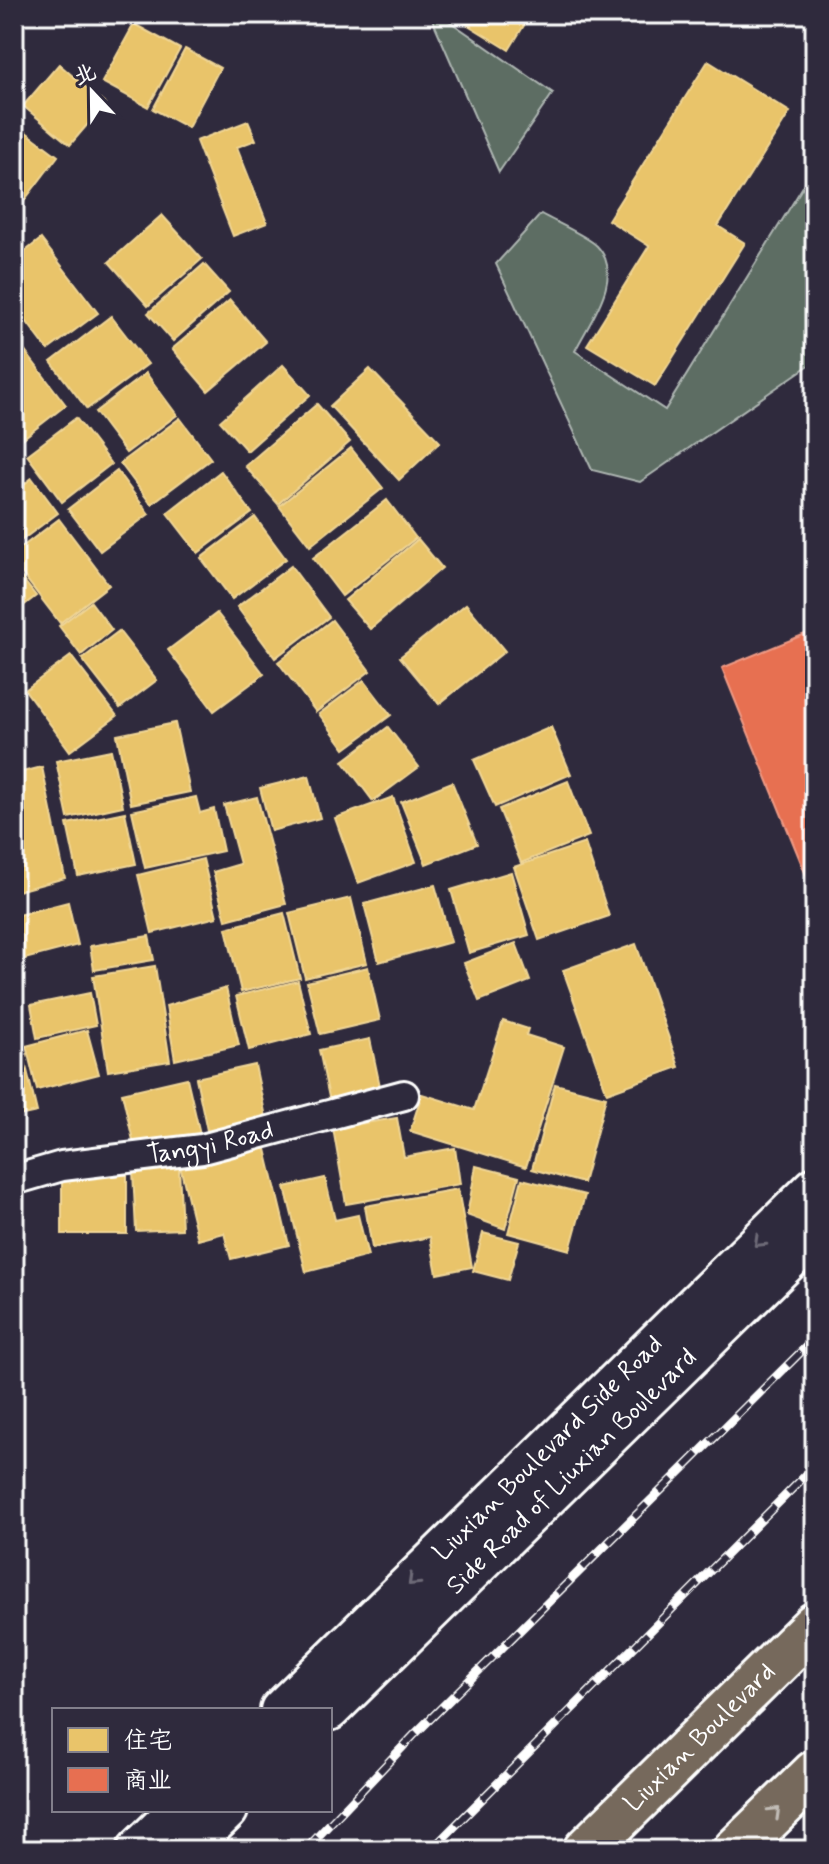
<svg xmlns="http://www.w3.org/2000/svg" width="829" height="1864" font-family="Mynerve,'LXGW WenKai TC',sans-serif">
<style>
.green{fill:#5d6d64;stroke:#aeb6b2;stroke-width:2}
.homes{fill:#e9c46a;stroke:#f0d697;stroke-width:2}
.shops{fill:#e76f51;stroke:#ee9a85;stroke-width:2}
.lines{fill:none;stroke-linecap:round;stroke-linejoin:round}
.street-casing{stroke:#fff;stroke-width:34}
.secondary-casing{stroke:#fff;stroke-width:46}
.primary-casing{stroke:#fff;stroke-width:50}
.street{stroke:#2f2a3d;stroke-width:28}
.secondary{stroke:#2f2a3d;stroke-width:40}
.primary{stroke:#76695c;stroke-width:44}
.rail-casing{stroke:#fff;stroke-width:9}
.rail{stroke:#2f2a3d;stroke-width:6;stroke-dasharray:18;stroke-linecap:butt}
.oneway{stroke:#6d6a77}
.oneway2{stroke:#c1bcb6}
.labels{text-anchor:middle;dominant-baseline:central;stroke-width:8;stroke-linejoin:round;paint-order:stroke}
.street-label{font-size:26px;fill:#fff;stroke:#2f2a3d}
</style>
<rect width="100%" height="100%" fill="#2f2a3d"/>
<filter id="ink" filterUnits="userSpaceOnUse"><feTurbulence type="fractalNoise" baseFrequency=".0125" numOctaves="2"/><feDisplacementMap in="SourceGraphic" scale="16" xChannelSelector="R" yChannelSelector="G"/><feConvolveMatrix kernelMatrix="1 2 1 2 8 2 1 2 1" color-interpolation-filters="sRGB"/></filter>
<g filter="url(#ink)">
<g class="green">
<path d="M 430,14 L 439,14 L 553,93 L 499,172 Z"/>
<path d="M 815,167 L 815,361 L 640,482 L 592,470 L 496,264 L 541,214 C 555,222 587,236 597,246 C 626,276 589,322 575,351 L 665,410 Z"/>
</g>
<g class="homes">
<path d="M 450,14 L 531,14 L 509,50 Z"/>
<path d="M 134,24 L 180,49 L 148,107 L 102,82 Z"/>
<path d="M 185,49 L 220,68 L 188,128 L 153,109 Z"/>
<path d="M 708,61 L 790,112 L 718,226 L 745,243 L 655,386 L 587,345 L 649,246 L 608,220 Z"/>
<path d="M 59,64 L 105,104 L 70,145 L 23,106 Z"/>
<path d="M 248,121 L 256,140 L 237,147 L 267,223 L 233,236 L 196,141 Z"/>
<path d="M 14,123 L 58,156 L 23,202 L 14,195 Z"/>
<path d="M 162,215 L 202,259 L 148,306 L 109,262 Z"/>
<path d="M 41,239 L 98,313 L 48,350 L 14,305 L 14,260 Z"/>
<path d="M 204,264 L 229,292 L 173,341 L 148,313 Z"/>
<path d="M 230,300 L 266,342 L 208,391 L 172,349 Z"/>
<path d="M 111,316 L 148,364 L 87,409 L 51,362 Z"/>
<path d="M 21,346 L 66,405 L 17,443 L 14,439 L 14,350 Z"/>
<path d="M 283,365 L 310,395 L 247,451 L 220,421 Z"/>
<path d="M 370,369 L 440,442 L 399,480 L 330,406 Z"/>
<path d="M 146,373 L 177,415 L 126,453 L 95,412 Z"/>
<path d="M 317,404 L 350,442 L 278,504 L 245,466 Z"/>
<path d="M 76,418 L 111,464 L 62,502 L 27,455 Z"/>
<path d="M 180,418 L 211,459 L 151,504 L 120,463 Z"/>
<path d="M 351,448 L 383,488 L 310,546 L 279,506 Z"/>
<path d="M 117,471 L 149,514 L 100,551 L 68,509 Z"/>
<path d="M 221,471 L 252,513 L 198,553 L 167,513 Z"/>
<path d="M 32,478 L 58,513 L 14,546 L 14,492 Z"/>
<path d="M 387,500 L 416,538 L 342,596 L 313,558 Z"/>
<path d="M 255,517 L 286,559 L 232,599 L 201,558 Z"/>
<path d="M 59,519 L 109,585 L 60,623 L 14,563 L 14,553 Z"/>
<path d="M 418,539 L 442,568 L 370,629 L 345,600 Z"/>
<path d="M 291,566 L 329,617 L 275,658 L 237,607 Z"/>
<path d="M 14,568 L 36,596 L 14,613 Z"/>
<path d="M 91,602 L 112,630 L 81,655 L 59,626 Z"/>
<path d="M 466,604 L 505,651 L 439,704 L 400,657 Z"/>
<path d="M 217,613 L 264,674 L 214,711 L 168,650 Z"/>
<path d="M 332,620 L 370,671 L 316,712 L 278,662 Z"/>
<path d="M 119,631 L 157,680 L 120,708 L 82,659 Z"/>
<path d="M 71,656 L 117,716 L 70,751 L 25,690 Z"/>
<path d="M 364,680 L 391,715 L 345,749 L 319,714 Z"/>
<path d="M 175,723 L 190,792 L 131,804 L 117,735 Z"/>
<path d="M 388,727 L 419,767 L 373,801 L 343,761 Z"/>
<path d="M 551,727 L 571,774 L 495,807 L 474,760 Z"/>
<path d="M 111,750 L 123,806 L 68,818 L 56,761 Z"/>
<path d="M 42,767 L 65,878 L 14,892 L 14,774 Z"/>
<path d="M 309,776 L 320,818 L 271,831 L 260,788 Z"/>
<path d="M 568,781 L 589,836 L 521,863 L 499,809 Z"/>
<path d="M 452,782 L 477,844 L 426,864 L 401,802 Z"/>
<path d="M 196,797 L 200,813 L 214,809 L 223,851 L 145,868 L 132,811 Z"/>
<path d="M 257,797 L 286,904 L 226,920 L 213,872 L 240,864 L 224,805 Z"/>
<path d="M 393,797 L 416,862 L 358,883 L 335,818 Z"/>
<path d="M 125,812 L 136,864 L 78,876 L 67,824 Z"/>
<path d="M 585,843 L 609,916 L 539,940 L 514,867 Z"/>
<path d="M 203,859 L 217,917 L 152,933 L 138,875 Z"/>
<path d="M 511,872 L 529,935 L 469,953 L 451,890 Z"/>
<path d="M 435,885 L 451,942 L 379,962 L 364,904 Z"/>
<path d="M 351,898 L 367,963 L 305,978 L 289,913 Z"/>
<path d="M 68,902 L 78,945 L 17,961 L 14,916 Z"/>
<path d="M 284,913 L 300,978 L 241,992 L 226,928 Z"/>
<path d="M 149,936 L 154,960 L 94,970 L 90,946 Z"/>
<path d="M 516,943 L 530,981 L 479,1001 L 464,963 Z"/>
<path d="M 636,944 L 679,1067 L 607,1093 L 563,970 Z"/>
<path d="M 155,966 L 170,1061 L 108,1071 L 93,976 Z"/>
<path d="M 368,967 L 380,1020 L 320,1034 L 307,982 Z"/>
<path d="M 298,981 L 311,1034 L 249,1050 L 236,996 Z"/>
<path d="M 226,988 L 239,1045 L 175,1060 L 166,1006 Z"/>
<path d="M 90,993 L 96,1025 L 37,1038 L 31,1005 Z"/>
<path d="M 503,1021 L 528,1029 L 526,1035 L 564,1047 L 526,1167 L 410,1131 L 422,1094 L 474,1110 Z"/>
<path d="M 87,1030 L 99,1074 L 37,1090 L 26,1046 Z"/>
<path d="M 370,1039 L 381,1091 L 330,1102 L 319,1050 Z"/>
<path d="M 25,1062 L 37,1112 L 14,1117 L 14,1065 Z"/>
<path d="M 255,1065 L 267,1122 L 208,1135 L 196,1078 Z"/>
<path d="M 187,1078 L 200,1134 L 135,1149 L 122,1093 Z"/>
<path d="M 555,1084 L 606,1097 L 583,1183 L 532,1169 Z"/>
<path d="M 397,1118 L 404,1157 L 455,1148 L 460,1184 L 346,1204 L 333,1128 Z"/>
<path d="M 265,1145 L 289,1245 L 231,1259 L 224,1233 L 198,1240 L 180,1166 Z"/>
<path d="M 476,1166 L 519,1177 L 505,1229 L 467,1215 Z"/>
<path d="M 179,1168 L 182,1229 L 136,1231 L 133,1171 Z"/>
<rect x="62" y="1175" width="65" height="59"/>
<path d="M 325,1178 L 335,1220 L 358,1215 L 368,1256 L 306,1272 L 285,1187 Z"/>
<path d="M 522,1179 L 585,1195 L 570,1250 L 508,1233 Z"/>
<path d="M 458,1189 L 472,1267 L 437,1274 L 430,1237 L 372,1248 L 365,1206 Z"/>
<path d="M 483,1233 L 519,1242 L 508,1280 L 473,1271 Z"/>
</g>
<path class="shops" d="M 815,630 L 815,897 L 722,668 Z"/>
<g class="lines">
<defs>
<g id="street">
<path id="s1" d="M 14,1180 L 62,1166 L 202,1149 L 404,1095"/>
</g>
<g id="secondary">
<path id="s2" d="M 281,1710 L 815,1188"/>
<path id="s3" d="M 329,1710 L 815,1234"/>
<path d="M 138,1850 L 179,1810"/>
<path d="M 186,1850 L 227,1810"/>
</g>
<g id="primary">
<path id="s4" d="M 586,1850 L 815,1625"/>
<path d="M 736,1850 L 815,1773"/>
</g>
</defs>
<use href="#street" class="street-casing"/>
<use href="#secondary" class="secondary-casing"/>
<use href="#primary" class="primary-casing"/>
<use href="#street" class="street"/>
<use href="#secondary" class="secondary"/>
<use href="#primary" class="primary"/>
<defs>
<g id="rail">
<path d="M 305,1850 L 415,1734 L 815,1338"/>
<path d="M 431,1850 L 815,1466"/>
</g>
</defs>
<use href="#rail" class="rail-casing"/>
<use href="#rail" class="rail"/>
</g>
<defs><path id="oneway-chevron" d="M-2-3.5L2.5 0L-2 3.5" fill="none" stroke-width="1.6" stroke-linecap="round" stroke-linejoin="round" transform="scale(2)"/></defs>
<g class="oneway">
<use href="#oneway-chevron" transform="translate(759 1242) rotate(136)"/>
<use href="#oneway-chevron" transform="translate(413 1581) rotate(136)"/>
</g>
<use class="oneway2" href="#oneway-chevron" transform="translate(775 1812) rotate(-44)"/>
</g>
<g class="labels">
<g class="street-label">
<text stroke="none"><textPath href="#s1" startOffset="200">Tangyi Road</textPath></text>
<text stroke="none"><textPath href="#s2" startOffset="374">Liuxian Boulevard Side Road</textPath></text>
<text stroke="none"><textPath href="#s3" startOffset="340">Side Road of Liuxian Boulevard</textPath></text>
<text stroke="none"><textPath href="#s4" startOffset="160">Liuxian Boulevard</textPath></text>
</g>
</g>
<rect width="829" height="1864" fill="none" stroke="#2f2a3d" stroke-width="48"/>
<rect x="24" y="24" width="781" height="1816" fill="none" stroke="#fff" stroke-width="3" filter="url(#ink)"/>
<rect x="52" y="1708" width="280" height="104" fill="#2f2a3d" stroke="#827f8b" stroke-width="2"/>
<rect x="68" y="1728" width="40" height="24" fill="#e9c46a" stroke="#827f8b" stroke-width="2"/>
<text x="124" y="1748" font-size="24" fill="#ffffff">住宅</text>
<rect x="68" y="1768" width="40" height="24" fill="#e76f51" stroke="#827f8b" stroke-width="2"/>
<text x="124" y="1788" font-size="24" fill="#ffffff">商业</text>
<g transform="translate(92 92) rotate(338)" stroke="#2f2a3d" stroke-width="6" paint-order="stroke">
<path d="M0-6L14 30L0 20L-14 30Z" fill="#ffffff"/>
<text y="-12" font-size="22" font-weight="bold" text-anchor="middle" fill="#ffffff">北</text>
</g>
</svg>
